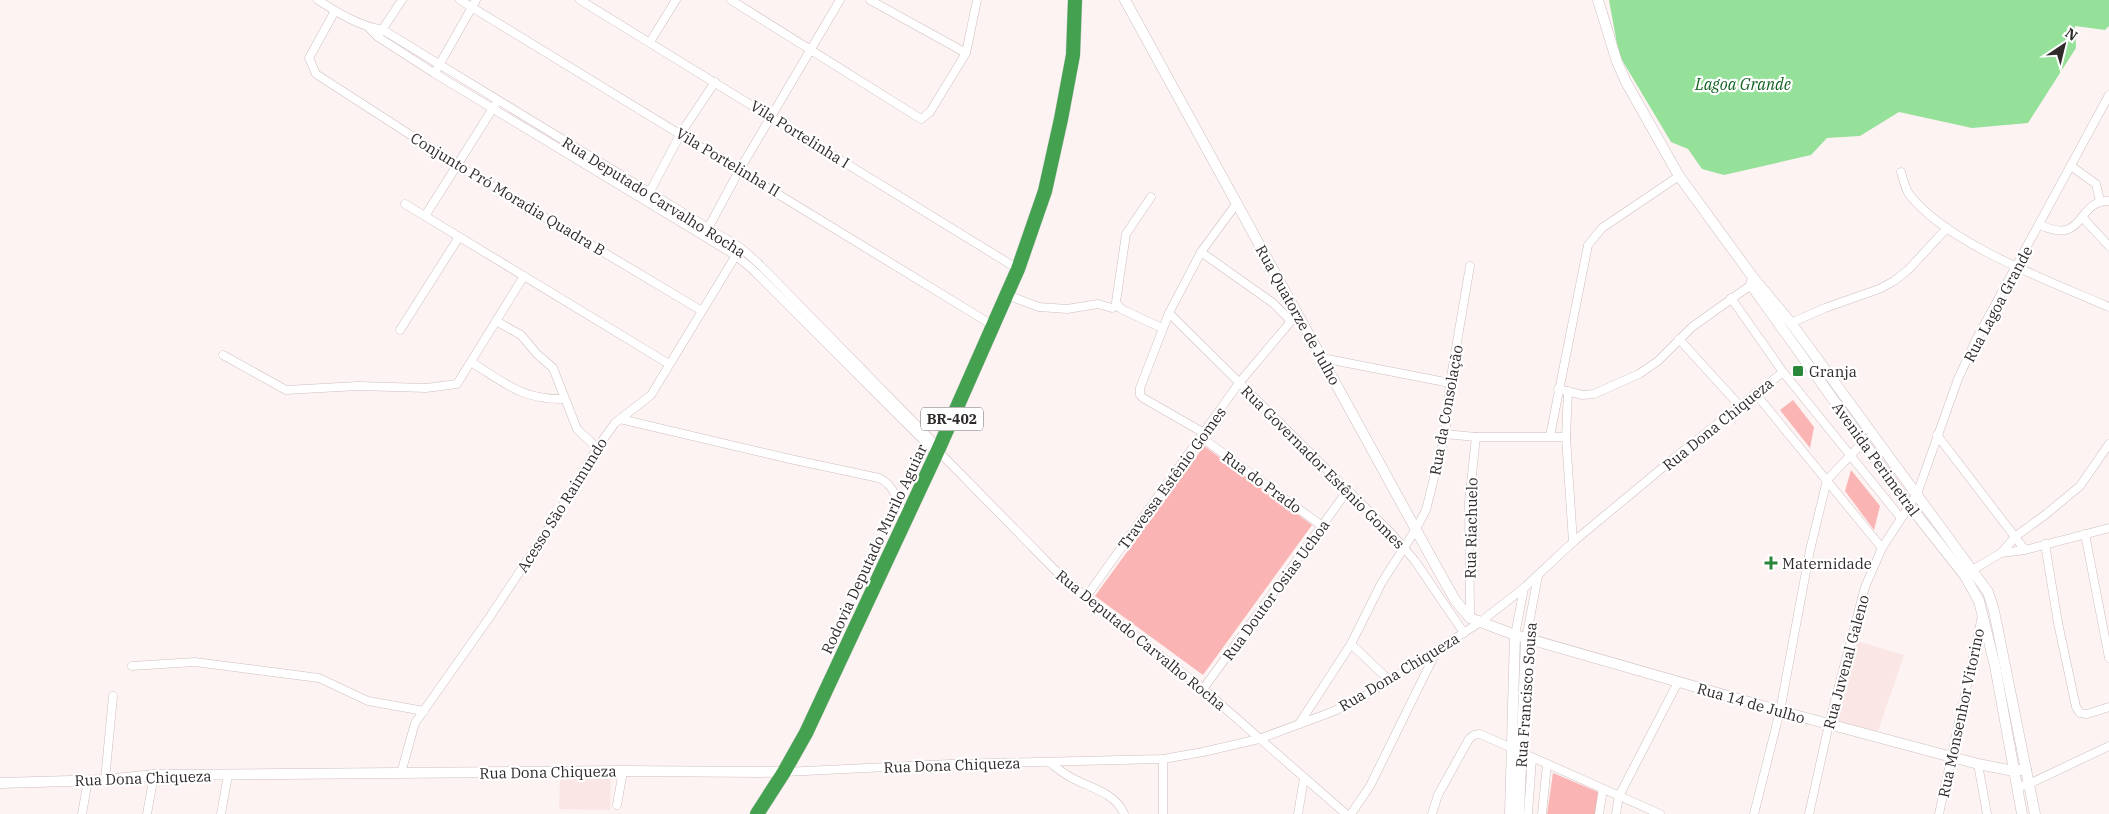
<svg xmlns="http://www.w3.org/2000/svg" width="2109" height="814" font-family="'IBM Plex Serif',serif">
<style>
.built{fill:#fae6e5}
.green{fill:#f9b4b3}
.water{fill:#95e19a}
.lines{fill:none;stroke-linecap:round;stroke-linejoin:round}
.street-casing{stroke:#cebebe;stroke-width:9}
.secondary-casing{stroke:#cebebe;stroke-width:11}
.highway-casing{stroke:#d6d4d4;stroke-width:15}
.street{stroke:#fff;stroke-width:8}
.secondary{stroke:#fff;stroke-width:10}
.highway{stroke:#43a14f;stroke-width:14}
.poi-dot{fill:#2a8739;stroke:#fff;stroke-width:2}
.labels{text-anchor:middle;dominant-baseline:central;stroke-width:4.5;stroke-linejoin:round;paint-order:stroke}
.shield{fill:#fff;stroke:#6e6a6a;stroke-width:1}
.shield-label{font-size:14px;font-weight:bold;fill:#302a2a}
.street-label{font-size:15px;fill:#302a2a;stroke:#fff}
.poi-label{font-size:15px;fill:#302a2a;stroke:#fff;text-anchor:start}
.water-label{font-size:16px;font-style:italic;fill:#126222;stroke:#fff}
</style>
<rect width="100%" height="100%" fill="#fef3f3"/>
<g class="built">
<path d="M 1857,641 L 1904,655 L 1878,731 L 1837,722 Z"/>
<path d="M 560,777 L 611,778 L 610,810 L 559,809 Z"/>
</g>
<g class="green">
<path d="M 1793,400 L 1814,427 L 1810,448 L 1780,410 Z"/>
<path d="M 1204,446 L 1312,525 L 1203,675 L 1095,596 Z"/>
<path d="M 1851,470 L 1880,506 L 1874,530 L 1845,491 Z"/>
<path d="M 1553,773 L 1598,792 L 1595,814 L 1547,814 Z"/>
</g>
<path class="water" d="M 1609,0 L 2109,0 L 2109,26 L 2105,30 L 2075,26 L 2076,48 L 2028,123 L 1972,128 L 1899,112 L 1860,136 L 1827,138 L 1811,155 L 1724,175 L 1702,169 L 1688,149 L 1671,142 L 1619,55 Z"/>
<g class="lines">
<defs>
<g id="street">
<path d="M 318,0 C 338,13 359,26 383,30 L 741,248 L 758,263 L 940,449"/>
<path d="M 460,0 L 994,326"/>
<path d="M 580,0 L 1018,269"/>
<path d="M 731,0 L 921,119 L 930,112 L 966,53 L 977,0"/>
<path d="M 870,0 L 966,53"/>
<path d="M 335,11 L 309,58 L 316,74 L 457,165 L 702,311"/>
<path d="M 369,28 L 378,37 L 434,73 L 735,255 L 752,269 L 936,453 L 944,457 L 1055,570 L 1086,597 L 1203,689 L 1346,814"/>
<path d="M 380,33 L 402,0"/>
<path d="M 650,42 L 676,0"/>
<path d="M 437,69 L 476,0"/>
<path d="M 2071,166 L 2096,184 L 2100,201"/>
<path d="M 1901,172 C 1903,179 1905,188 1909,194 C 1947,244 2052,282 2109,307"/>
<path d="M 647,197 L 681,133 L 715,82"/>
<path d="M 1151,197 L 1126,234 L 1116,302 L 1121,309 L 1162,328"/>
<path d="M 405,204 L 669,364"/>
<path d="M 425,216 L 495,105"/>
<path d="M 2082,217 L 2109,246"/>
<path d="M 2040,225 C 2086,246 2076,200 2109,201"/>
<path d="M 706,232 L 740,169 L 840,0"/>
<path d="M 1201,252 L 1273,303 L 1291,321"/>
<path d="M 1007,295 L 1039,307 L 1067,309 L 1098,304 L 1112,308 L 1117,306"/>
<path d="M 1731,298 L 1783,372 L 1901,518"/>
<path d="M 1169,313 L 1391,533 L 1415,561 L 1464,633"/>
<path d="M 496,321 L 521,335 L 537,354 L 553,368 L 577,429 L 597,448"/>
<path d="M 1791,323 L 1825,308 L 1879,289 L 1894,281 L 1908,270 L 1947,228"/>
<path d="M 400,330 L 459,237"/>
<path d="M 1679,339 L 1739,405"/>
<path d="M 223,355 L 286,390 L 358,386 L 426,388 L 457,384 L 524,276"/>
<path d="M 1322,358 L 1450,383"/>
<path d="M 471,362 C 505,383 522,400 565,399"/>
<path d="M 1558,389 L 1583,395 L 1594,394 L 1639,374 L 1658,361 L 1692,327 L 1751,285"/>
<path d="M 1568,391 L 1566,437 L 1573,542"/>
<path d="M 1755,393 L 1882,548"/>
<path d="M 620,419 L 790,459 L 879,478 C 896,486 900,505 904,521"/>
<path d="M 1204,433 L 1143,398 L 1140,395 L 1140,388 L 1169,313 L 1201,252 L 1237,203"/>
<path d="M 1445,434 L 1476,437 L 1566,437"/>
<path d="M 1937,435 L 2025,550"/>
<path d="M 1550,436 L 1588,245 L 1602,228 L 1679,176"/>
<path d="M 1201,437 L 1322,526"/>
<path d="M 2085,534 L 2109,658"/>
<path d="M 2045,544 L 2058,623 L 2076,707 L 2080,713 L 2087,714 L 2109,707"/>
<path d="M 2001,553 L 2016,536 L 2045,515 L 2080,486 L 2109,444"/>
<path d="M 1969,572 L 2001,553 L 2025,550 L 2109,528"/>
<path d="M 1086,597 L 1239,383 L 1297,314"/>
<path d="M 1470,618 L 1469,502 L 1476,437"/>
<path d="M 1515,635 L 1524,588"/>
<path d="M 1526,639 L 1538,576"/>
<path d="M 1351,644 L 1390,681"/>
<path d="M 132,666 L 195,662 L 319,678 L 368,701 L 424,711"/>
<path d="M 1203,689 L 1348,490"/>
<path d="M 1299,724 L 1351,644 L 1382,582 L 1416,529 L 1426,510 L 1445,434 L 1450,383 L 1470,266"/>
<path d="M 1163,759 L 1163,814"/>
<path d="M 1049,762 C 1057,768 1064,774 1072,778 C 1090,788 1116,793 1124,814"/>
<path d="M 1978,764 L 1987,814"/>
<path d="M 784,772 L 950,764 L 1163,759 L 1203,752 L 1259,739 L 1329,713 L 1355,702 L 1479,623 L 1524,588 L 1573,542 L 1673,459 L 1783,372"/>
<path d="M 401,773 L 415,723 L 489,618 L 554,520 L 597,448 L 615,423 L 651,395 L 738,252"/>
<path d="M 105,780 L 113,696"/>
<path d="M 2017,787 L 2029,784 L 2109,746"/>
<path d="M 617,805 L 623,771"/>
<path d="M 82,814 L 88,780"/>
<path d="M 147,814 L 154,775"/>
<path d="M 221,814 L 228,775"/>
<path d="M 1298,814 L 1304,778"/>
<path d="M 1351,814 L 1370,786 L 1436,652"/>
<path d="M 1432,814 L 1438,795 L 1469,739 L 1474,735 L 1480,734 L 1660,814"/>
<path d="M 1528,814 L 1532,758"/>
<path d="M 1542,814 L 1547,764"/>
<path d="M 1599,814 L 1603,789"/>
<path d="M 1616,814 L 1619,796 L 1678,682"/>
<path d="M 1754,814 L 1780,711 L 1810,550 L 1827,480 L 1863,442"/>
<path d="M 1809,814 L 1829,724 L 1865,587 L 1882,548 L 1917,494 L 1958,379 L 1976,340 L 2109,95"/>
<path d="M 1939,814 L 1982,616"/>
</g>
<g id="secondary">
<path d="M 1125,0 L 1437,568 L 1455,600 L 1470,618 L 1515,635 L 1780,711 L 1978,764 L 2014,771 L 2026,769"/>
<path d="M 1598,0 L 1617,62 L 1626,82 L 1679,176 L 1752,276 L 1791,323 L 1988,592 L 1994,611 L 2035,814"/>
<path d="M 1752,281 L 1751,285 L 1909,505 L 1965,576 L 1979,601 L 1995,666 L 2022,814"/>
<path d="M 0,783 L 105,780 L 154,775 L 623,771 L 784,772"/>
<path d="M 1510,814 L 1515,635"/>
<path d="M 1519,814 L 1526,639"/>
</g>
<path id="highway" d="M 757,814 L 784,772 L 806,733 L 939,448 L 1018,269 L 1045,191 L 1061,119 L 1073,55 L 1075,0"/>
</defs>
<use href="#street" class="street-casing"/>
<use href="#secondary" class="secondary-casing"/>
<use href="#highway" class="highway-casing"/>
<use href="#street" class="street"/>
<use href="#secondary" class="secondary"/>
<use href="#highway" class="highway"/>
</g>
<g class="poi-dot">
<rect x="1792" y="365" width="12" height="12" rx="2.5"/>
<path d="M1768.5 555.5h5v5h5v5h-5v5h-5v-5h-5v-5h5z"/>
</g>
<g class="labels">
<rect class="shield" x="921" y="407.5" width="62" height="23" rx="4"/>
<g class="shield-label">
<text x="952" y="419">BR-402</text>
</g>
<g class="street-label">
<text transform="translate(800 134) rotate(32)">Vila Portelinha I</text>
<text transform="translate(728 162) rotate(31)">Vila Portelinha II</text>
<text transform="translate(508 194) rotate(31)">Conjunto Pró Moradia Quadra B</text>
<text transform="translate(654 197) rotate(32)">Rua Deputado Carvalho Rocha</text>
<text transform="translate(1998 304) rotate(-62)">Rua Lagoa Grande</text>
<text transform="translate(1298 315) rotate(61)">Rua Quatorze de Julho</text>
<text transform="translate(1446 410) rotate(-80)">Rua da Consolação</text>
<text transform="translate(1718 424) rotate(-39)">Rua Dona Chiqueza</text>
<text transform="translate(1876 459) rotate(54)">Avenida Perimetral</text>
<text transform="translate(1323 467) rotate(45)">Rua Governador Estênio Gomes</text>
<text transform="translate(1172 478) rotate(-54)">Travessa Estênio Gomes</text>
<text transform="translate(1262 482) rotate(36)">Rua do Prado</text>
<text transform="translate(562 505) rotate(-58)">Acesso São Raimundo</text>
<text transform="translate(1471 528) rotate(-89)">Rua Riachuelo</text>
<text transform="translate(874 549) rotate(-65)">Rodovia Deputado Murilo Aguiar</text>
<text transform="translate(1276 590) rotate(-54)">Rua Doutor Osias Uchoa</text>
<text transform="translate(1141 640) rotate(39)">Rua Deputado Carvalho Rocha</text>
<text transform="translate(1846 662) rotate(-75)">Rua Juvenal Galeno</text>
<text transform="translate(1399 672) rotate(-31)">Rua Dona Chiqueza</text>
<text transform="translate(1526 695) rotate(-86)">Rua Francisco Sousa</text>
<text transform="translate(1751 703) rotate(16)">Rua 14 de Julho</text>
<text transform="translate(1961 713) rotate(-78)">Rua Monsenhor Vitorino</text>
<text transform="translate(952 765) rotate(-2)">Rua Dona Chiqueza</text>
<text transform="translate(548 772) rotate(-1)">Rua Dona Chiqueza</text>
<text transform="translate(143 778) rotate(-2)">Rua Dona Chiqueza</text>
</g>
<g class="poi-label">
<text x="1809" y="371">Granja</text>
<text x="1782" y="563">Maternidade</text>
</g>
<g class="water-label">
<text x="1743" y="84">Lagoa Grande</text>
</g>
</g>
<g transform="translate(2064 45) rotate(35)" stroke="#ffffff" stroke-width="4" paint-order="stroke">
<path d="M0-4L9 19L0 12L-9 19Z" fill="#302a2a"/>
<text y="-8" font-size="14" font-weight="bold" text-anchor="middle" fill="#302a2a">N</text>
</g>
</svg>
